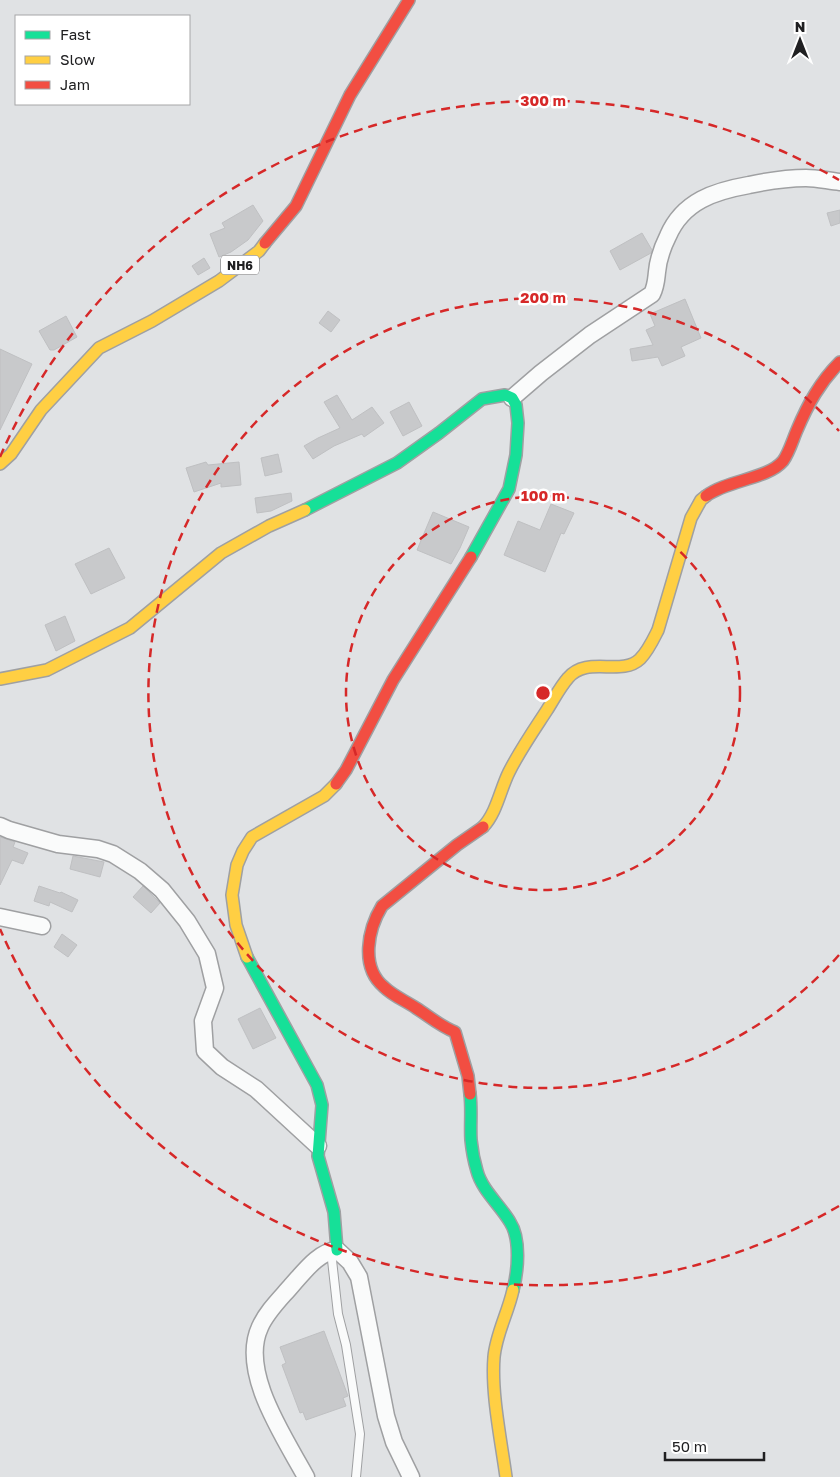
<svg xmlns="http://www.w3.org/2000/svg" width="840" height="1477" font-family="'Golos Text',sans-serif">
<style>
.building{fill:#c8c9cb;stroke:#bfc0c2}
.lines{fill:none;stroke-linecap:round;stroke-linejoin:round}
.lane-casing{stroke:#9fa0a2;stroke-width:10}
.street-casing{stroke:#9fa0a2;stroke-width:19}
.fast-casing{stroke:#9fa0a2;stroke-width:14}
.slow-casing{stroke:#9fa0a2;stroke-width:14}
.jam-casing{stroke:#9fa0a2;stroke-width:14}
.lane{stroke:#fafbfb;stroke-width:8}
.street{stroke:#fafbfb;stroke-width:16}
.fast{stroke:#16e098;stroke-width:11}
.slow{stroke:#ffcf43;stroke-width:11}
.jam{stroke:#f24e42;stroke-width:11}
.ring{fill:none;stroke:#d62828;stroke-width:2.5;stroke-dasharray:9 6}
.labels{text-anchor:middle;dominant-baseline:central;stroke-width:5;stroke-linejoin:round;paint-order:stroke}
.shield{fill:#fff;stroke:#636364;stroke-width:1}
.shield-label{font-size:12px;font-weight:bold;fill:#202022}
.centre{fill:#d62828;stroke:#fff;stroke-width:2.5}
.ring-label{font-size:15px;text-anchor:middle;font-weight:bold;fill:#d62828;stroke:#fff;stroke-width:5;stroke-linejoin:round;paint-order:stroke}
</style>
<rect width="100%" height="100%" fill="#e0e2e4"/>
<g class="building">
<path d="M 253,205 L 263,221 L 248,240 L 231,252 L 219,257 L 210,234 L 225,228 L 222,223 Z"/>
<path d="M 840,210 L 840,223 L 831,226 L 827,213 Z"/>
<path d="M 642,233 L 652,250 L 651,253 L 620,270 L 610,251 Z"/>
<path d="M 204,258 L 210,268 L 198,275 L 192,266 Z"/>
<path d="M 685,299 L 701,338 L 681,347 L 685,356 L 662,366 L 658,357 L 632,361 L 630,349 L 653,345 L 646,330 L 655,326 L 650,314 Z"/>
<path d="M 328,311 L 340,320 L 331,332 L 319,323 Z"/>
<path d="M 66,316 L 77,337 L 54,350 L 50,350 L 39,331 Z"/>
<path d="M 0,349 L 32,364 L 0,430 Z"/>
<path d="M 337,395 L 352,420 L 372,407 L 384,423 L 364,437 L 362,434 L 334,446 L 313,459 L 304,446 L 318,438 L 340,428 L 324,402 Z"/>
<path d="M 409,402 L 422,426 L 403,436 L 390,412 Z"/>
<path d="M 278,454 L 282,472 L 265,476 L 261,458 Z"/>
<path d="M 206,462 L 208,465 L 239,462 L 241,485 L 221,487 L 221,483 L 194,492 L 186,468 Z"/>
<path d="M 291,493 L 292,501 L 271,511 L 257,513 L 255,498 Z"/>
<path d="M 551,504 L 574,513 L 564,534 L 561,533 L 545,572 L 504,555 L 518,521 L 540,530 Z"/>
<path d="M 433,512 L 469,527 L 460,548 L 451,564 L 417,550 Z"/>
<path d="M 109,548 L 125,578 L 91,594 L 75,564 Z"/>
<path d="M 65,616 L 75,641 L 56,651 L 45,625 Z"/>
<path d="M 0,837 L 15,842 L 13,847 L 28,853 L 23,864 L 12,860 L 0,885 Z"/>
<path d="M 73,856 L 104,862 L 100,877 L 70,869 Z"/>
<path d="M 39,886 L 60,893 L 61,892 L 78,900 L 72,912 L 50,902 L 49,906 L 34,901 Z"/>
<path d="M 143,886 L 160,903 L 151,913 L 133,897 Z"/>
<path d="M 62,934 L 77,945 L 68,957 L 54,947 Z"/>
<path d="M 260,1008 L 276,1038 L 253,1049 L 238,1019 Z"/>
<path d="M 324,1331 L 348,1396 L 343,1398 L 346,1406 L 306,1420 L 303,1412 L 300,1413 L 282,1365 L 286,1363 L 280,1347 Z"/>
</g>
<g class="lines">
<defs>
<path id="lane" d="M 331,1251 L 338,1314 L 346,1345 L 360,1434 L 356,1477"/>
<g id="street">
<path d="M 512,398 L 541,373 L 590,335 L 652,294 C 656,286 656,281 657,272 C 658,261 663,246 668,236 C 683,201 715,191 749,185 C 768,181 786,178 806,178 C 817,178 829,181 840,182"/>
<path d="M 0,826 L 9,830 L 58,844 L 98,849 L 113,854 L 140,871 L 162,890 L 187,921 L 207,954 L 215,988 L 203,1021 L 205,1051 L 222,1067 L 256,1089 L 318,1146"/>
<path d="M 0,917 L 42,926"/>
<path d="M 306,1477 C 285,1438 239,1372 260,1327 C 267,1311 281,1298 292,1285 C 304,1272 318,1252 337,1250 L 350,1262 L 359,1277 L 386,1416 L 394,1442 L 411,1477"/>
</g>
<g id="fast">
<path d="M 305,510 L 397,463 L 439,433 L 482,399 L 505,395 L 512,398 L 516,405 L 518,423 L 516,455 L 509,489 L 471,557"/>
<path d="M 247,957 L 317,1085 L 322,1105 L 318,1156 L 334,1212 L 337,1250"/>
<path d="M 470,1094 C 472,1110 470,1125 471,1140 C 472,1150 474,1161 477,1171 C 482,1190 500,1205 510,1222 C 521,1239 518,1271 513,1290"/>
</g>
<g id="slow">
<path d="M 0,464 L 11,454 L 41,410 L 99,348 L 152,321 L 219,281 L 259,251 L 265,243"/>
<path d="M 0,679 L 47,670 L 130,628 L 221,553 L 269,526 L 305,510"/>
<path d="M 483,827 C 497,812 500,790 509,772 C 520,750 534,730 547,710 C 554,699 560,687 568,678 C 587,655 621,677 640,659 C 648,651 653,640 658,630 L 691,518 L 701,500 L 706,496"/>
<path d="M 247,957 L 236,925 L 232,895 L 237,865 L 243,851 L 252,837 L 324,796 L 336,784"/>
<path d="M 506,1477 C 501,1440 491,1393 494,1357 C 496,1334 508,1313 513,1290"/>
</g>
<g id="jam">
<path d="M 265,243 L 296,206 L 350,95 L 409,0"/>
<path d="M 706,496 C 727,480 768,479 783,461 C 789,453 793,439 797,430 C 808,404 820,382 840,362"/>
<path d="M 336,784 L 346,770 L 393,680 L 471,557"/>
<path d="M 470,1094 L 468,1076 L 455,1032 C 440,1026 430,1017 416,1008 C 406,1001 393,996 384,987 C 360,967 368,929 382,906 L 457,845 L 483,827"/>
</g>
</defs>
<use href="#lane" class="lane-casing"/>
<use href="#street" class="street-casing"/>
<use href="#fast" class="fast-casing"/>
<use href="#slow" class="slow-casing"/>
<use href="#jam" class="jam-casing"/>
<use href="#lane" class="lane"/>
<use href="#street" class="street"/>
<use href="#fast" class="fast"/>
<use href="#slow" class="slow"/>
<use href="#jam" class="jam"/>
</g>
<g class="ring">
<circle cx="543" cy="693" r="197"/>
<path d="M839 955A395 395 0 1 1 839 431"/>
<path d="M839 1206A592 592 0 0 1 0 929M0 457A592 592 0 0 1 839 180"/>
</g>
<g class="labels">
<rect class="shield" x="221" y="255.5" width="38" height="19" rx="4"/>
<g class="shield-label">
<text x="240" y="265">NH6</text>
</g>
</g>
<circle cx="543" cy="693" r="8" class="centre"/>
<g class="ring-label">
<text x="543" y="106">300 m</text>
<text x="543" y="303">200 m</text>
<text x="543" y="501">100 m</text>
</g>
<rect x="15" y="15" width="175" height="90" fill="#ffffff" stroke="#a6a6a7"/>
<rect x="25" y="31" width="25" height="8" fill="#16e098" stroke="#a6a6a7"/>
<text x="60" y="40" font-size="15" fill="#202022">Fast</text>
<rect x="25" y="56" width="25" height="8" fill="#ffcf43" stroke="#a6a6a7"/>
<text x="60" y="65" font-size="15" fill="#202022">Slow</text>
<rect x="25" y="81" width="25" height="8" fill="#f24e42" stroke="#a6a6a7"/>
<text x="60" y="90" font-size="15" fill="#202022">Jam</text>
<g transform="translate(800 40)" stroke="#ffffff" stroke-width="4" paint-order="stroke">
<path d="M0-4L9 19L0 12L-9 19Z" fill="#202022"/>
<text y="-8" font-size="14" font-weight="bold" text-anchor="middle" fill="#202022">N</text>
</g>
<path d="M665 1452v8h99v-8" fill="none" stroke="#202022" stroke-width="2.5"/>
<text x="672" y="1452" font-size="15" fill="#202022" stroke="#ffffff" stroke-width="4" paint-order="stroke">50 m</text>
</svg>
